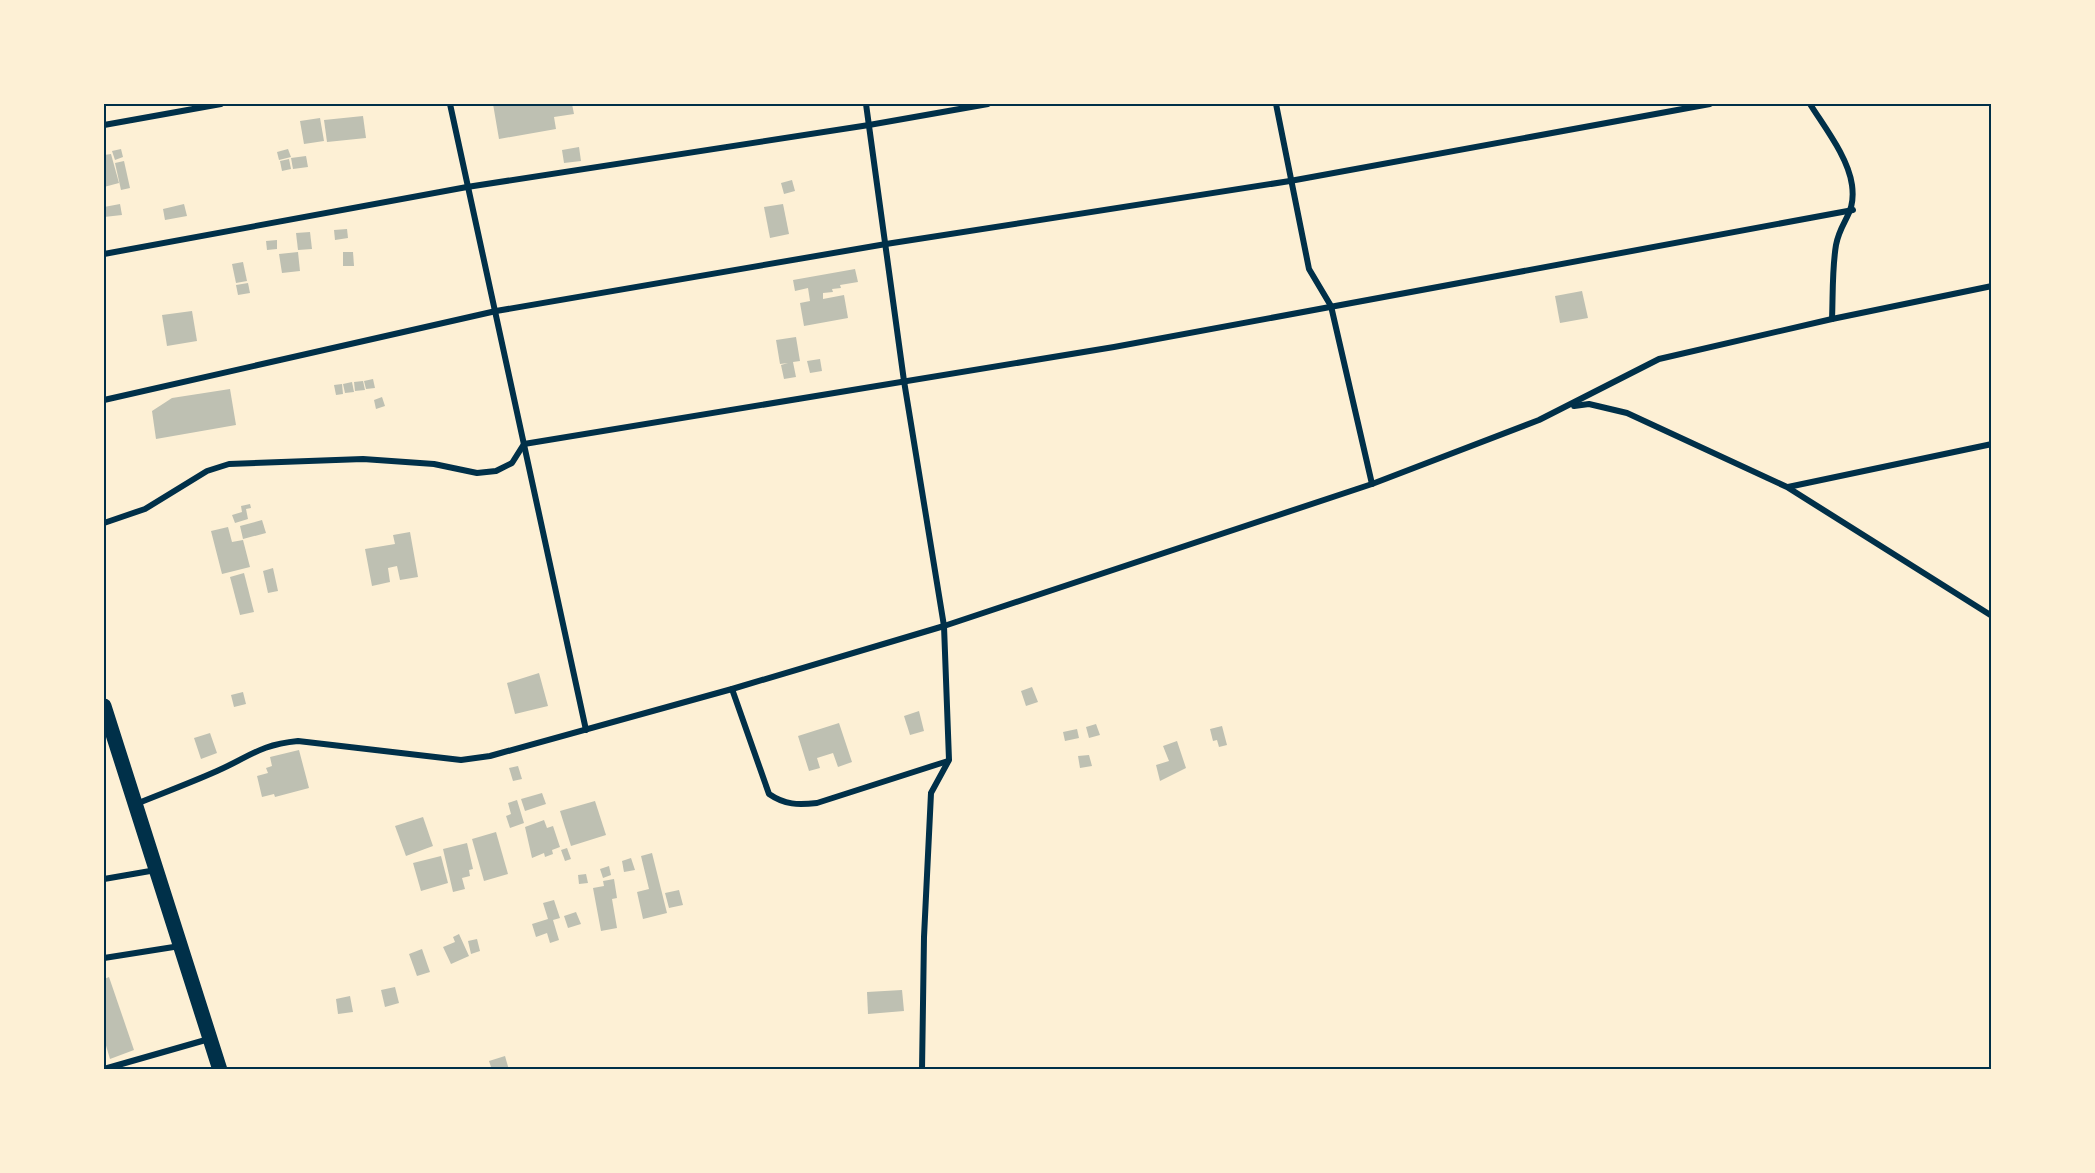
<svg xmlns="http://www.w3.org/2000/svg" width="2095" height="1173" font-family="'Golos Text',sans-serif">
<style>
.building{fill:#bec0b2}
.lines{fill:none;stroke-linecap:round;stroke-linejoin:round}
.minor{stroke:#003049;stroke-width:6}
.trunk{stroke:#003049;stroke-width:15}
.neatline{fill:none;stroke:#003049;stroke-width:2}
</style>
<rect width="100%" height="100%" fill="#fdf0d5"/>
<g class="building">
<path d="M 493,104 L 572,104 L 574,114 L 554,117 L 556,129 L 499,139 Z"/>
<path d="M 363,116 L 366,138 L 327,142 L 324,120 Z"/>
<path d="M 320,118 L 324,141 L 304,144 L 300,121 Z"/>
<path d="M 579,147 L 581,161 L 564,163 L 562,150 Z"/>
<path d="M 121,149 L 123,157 L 115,160 L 112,151 Z"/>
<path d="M 288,149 L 291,157 L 279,160 L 277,152 Z"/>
<path d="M 111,154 L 119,183 L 104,187 L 104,155 Z"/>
<path d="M 306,156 L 308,167 L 293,169 L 291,158 Z"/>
<path d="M 289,159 L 291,169 L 282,171 L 280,161 Z"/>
<path d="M 124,161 L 130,188 L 121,190 L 115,163 Z"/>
<path d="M 792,180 L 795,191 L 784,194 L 781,183 Z"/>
<path d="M 120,204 L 122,215 L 104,217 L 104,207 Z"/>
<path d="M 184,204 L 187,216 L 165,220 L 163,209 Z"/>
<path d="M 783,204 L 789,234 L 770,238 L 764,207 Z"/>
<path d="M 347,229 L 348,238 L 335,240 L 334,230 Z"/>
<path d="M 310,232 L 312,249 L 298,250 L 296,233 Z"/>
<path d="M 277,240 L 277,249 L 267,250 L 266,241 Z"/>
<path d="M 298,252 L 300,271 L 282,273 L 279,254 Z"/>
<path d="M 343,252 L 353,252 L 354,266 L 343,266 Z"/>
<path d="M 243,262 L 247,281 L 236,283 L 232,264 Z"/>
<path d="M 855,269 L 858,282 L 840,285 L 841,288 L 832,289 L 833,292 L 823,293 L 823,299 L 844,295 L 848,318 L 804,326 L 800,303 L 810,301 L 808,288 L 795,291 L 793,280 Z"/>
<path d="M 248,283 L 250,293 L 238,295 L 236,285 Z"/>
<path d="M 1582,291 L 1588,318 L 1560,323 L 1555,296 Z"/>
<path d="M 192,311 L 197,341 L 167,346 L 162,315 Z"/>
<path d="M 796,337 L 800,361 L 793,362 L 796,377 L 784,379 L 781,365 L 788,363 L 780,364 L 776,340 Z"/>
<path d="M 820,359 L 822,371 L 810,373 L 807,361 Z"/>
<path d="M 373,379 L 375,388 L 366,389 L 364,381 Z"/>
<path d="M 363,381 L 365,390 L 355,391 L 354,382 Z"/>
<path d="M 352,382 L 354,392 L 345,393 L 343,384 Z"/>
<path d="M 342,384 L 343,394 L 336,395 L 334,385 Z"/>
<path d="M 230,389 L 236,425 L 156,439 L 152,411 L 172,398 Z"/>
<path d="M 382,397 L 385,406 L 376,409 L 374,400 Z"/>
<path d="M 250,504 L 251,508 L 246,509 L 248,519 L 235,523 L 232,515 L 242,512 L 241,506 Z"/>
<path d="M 262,520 L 266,533 L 243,539 L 240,526 Z"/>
<path d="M 228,527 L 232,542 L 243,540 L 250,567 L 222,574 L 211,531 Z"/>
<path d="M 410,532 L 418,577 L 400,580 L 397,566 L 388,568 L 390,582 L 372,586 L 365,549 L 395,544 L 393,535 Z"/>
<path d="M 273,568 L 278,591 L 268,593 L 263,571 Z"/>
<path d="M 244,573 L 254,612 L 240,615 L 230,577 Z"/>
<path d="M 539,673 L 548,706 L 515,714 L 507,683 Z"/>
<path d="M 1032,687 L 1038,702 L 1026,706 L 1021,691 Z"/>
<path d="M 243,692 L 246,704 L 234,707 L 231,695 Z"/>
<path d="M 919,711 L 924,731 L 910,735 L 904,716 Z"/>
<path d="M 839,723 L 852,762 L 838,767 L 833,753 L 817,758 L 820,768 L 809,771 L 798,736 Z"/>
<path d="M 1096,724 L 1100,735 L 1089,738 L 1086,727 Z"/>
<path d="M 1222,726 L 1227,745 L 1219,747 L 1217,740 L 1213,741 L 1210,729 Z"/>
<path d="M 1077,729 L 1079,738 L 1065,741 L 1063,732 Z"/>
<path d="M 210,733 L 217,753 L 201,759 L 194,738 Z"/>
<path d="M 1177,741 L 1186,768 L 1160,781 L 1156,765 L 1169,761 L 1163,746 Z"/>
<path d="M 299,750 L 309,788 L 275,797 L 274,794 L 262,797 L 257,776 L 268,773 L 266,768 L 272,766 L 270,757 Z"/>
<path d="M 1089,755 L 1092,766 L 1080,768 L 1078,756 Z"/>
<path d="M 518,766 L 522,779 L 513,781 L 509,768 Z"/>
<path d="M 542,793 L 546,804 L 525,811 L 521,799 Z"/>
<path d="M 517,800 L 524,823 L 510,828 L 506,816 L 511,814 L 508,803 Z"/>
<path d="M 595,801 L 606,835 L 571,846 L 560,811 Z"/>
<path d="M 423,817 L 433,846 L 406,856 L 395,826 Z"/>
<path d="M 544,820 L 547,828 L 553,826 L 560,847 L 552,850 L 553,854 L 545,857 L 544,853 L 532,858 L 525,827 Z"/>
<path d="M 496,832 L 508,874 L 484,881 L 472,839 Z"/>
<path d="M 467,843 L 473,869 L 469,870 L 470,876 L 462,878 L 465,889 L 453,892 L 443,849 Z"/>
<path d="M 567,848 L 571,859 L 565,861 L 561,850 Z"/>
<path d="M 652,853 L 667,913 L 643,919 L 637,892 L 649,889 L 641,856 Z"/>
<path d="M 441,856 L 448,883 L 421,891 L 413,863 Z"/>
<path d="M 631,858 L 635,870 L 624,872 L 622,861 Z"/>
<path d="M 609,866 L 611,875 L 603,878 L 600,869 Z"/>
<path d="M 586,874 L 588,883 L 579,884 L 578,875 Z"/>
<path d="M 614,879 L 617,898 L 612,899 L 617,928 L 601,931 L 593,888 L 604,886 L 603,881 Z"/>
<path d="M 679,890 L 683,905 L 669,908 L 665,893 Z"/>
<path d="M 554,900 L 560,918 L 553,920 L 559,940 L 550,943 L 547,933 L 536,937 L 532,924 L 548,919 L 543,903 Z"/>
<path d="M 576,912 L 581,924 L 568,928 L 564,916 Z"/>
<path d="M 459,934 L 469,956 L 451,964 L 443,947 L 455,942 L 453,937 Z"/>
<path d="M 477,939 L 480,951 L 471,954 L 468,941 Z"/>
<path d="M 422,949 L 430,972 L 417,976 L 409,954 Z"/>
<path d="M 109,977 L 134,1050 L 110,1059 L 104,1039 L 104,979 Z"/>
<path d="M 395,987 L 399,1003 L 385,1007 L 381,990 Z"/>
<path d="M 902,990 L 904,1011 L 868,1014 L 867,992 Z"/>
<path d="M 350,996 L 353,1012 L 338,1014 L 336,999 Z"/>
<path d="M 505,1056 L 509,1070 L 492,1070 L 489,1061 Z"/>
</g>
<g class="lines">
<g class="minor">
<path d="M 450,104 L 586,730"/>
<path d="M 866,104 L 904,381 L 944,626 L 949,760 L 931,793 L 924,937 L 922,1070"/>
<path d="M 1276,104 L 1309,269 L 1331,306 L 1372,484"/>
<path d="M 1810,104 C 1825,128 1848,157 1852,185 C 1856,215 1841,219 1836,245 C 1832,269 1833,295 1832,319"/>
<path d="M 104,125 L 221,104"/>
<path d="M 104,254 L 467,187 L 869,125 L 988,104"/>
<path d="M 104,400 L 496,311 L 886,244 L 1290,181 L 1710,104"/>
<path d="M 1574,406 L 1589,404 L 1627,413 L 1787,487 L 1992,616"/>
<path d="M 1788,487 L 1992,444"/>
<path d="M 104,523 L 145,509 L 207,471 L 229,464 L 363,459 L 434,464 L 477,473 L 496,471 L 512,463 L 524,444 L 1114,347 L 1853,210"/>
<path d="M 732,689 L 769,794 C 785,805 798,805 817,803 L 948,761"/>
<path d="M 136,804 C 163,793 190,783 217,771 C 251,756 259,745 298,741 L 461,760 L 490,756 L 732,689 L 944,626 L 1372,484 L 1539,420 L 1659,359 L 1832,319 L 1992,286"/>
<path d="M 104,879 L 156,870"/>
<path d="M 104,958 L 180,946"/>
<path d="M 104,1069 L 209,1039"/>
</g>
<path class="trunk" d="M 104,706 L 220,1070"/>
</g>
<rect width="2095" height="1173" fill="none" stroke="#fdf0d5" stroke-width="210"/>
<rect x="105" y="105" width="1885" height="963" class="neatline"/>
</svg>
